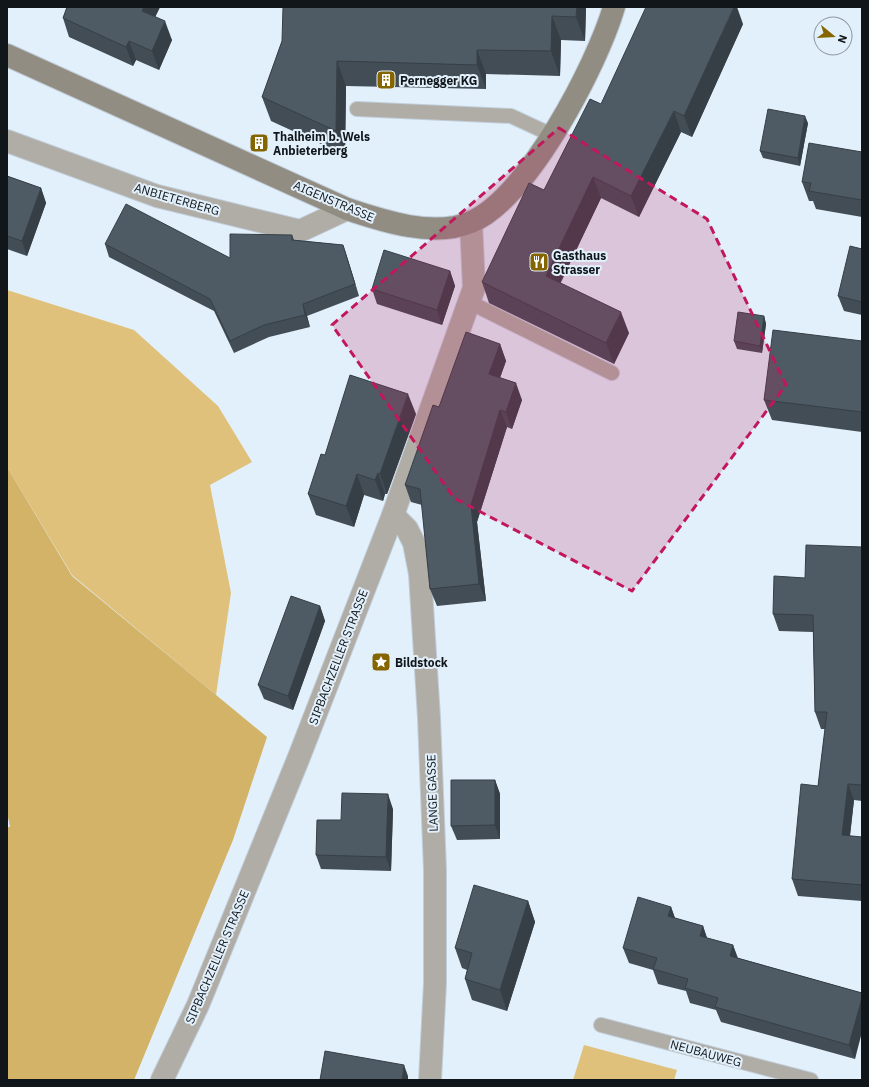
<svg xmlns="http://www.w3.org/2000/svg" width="869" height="1087" font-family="'IBM Plex Sans',sans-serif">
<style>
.green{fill:#dfc17b}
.forest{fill:#d3b367}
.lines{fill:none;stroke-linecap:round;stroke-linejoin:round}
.lane-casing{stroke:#c1cdd8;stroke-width:16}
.street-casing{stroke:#c1cdd8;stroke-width:24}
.secondary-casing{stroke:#c1cdd8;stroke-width:24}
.lane{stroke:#b0ada6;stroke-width:14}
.street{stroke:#b0ada6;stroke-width:22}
.secondary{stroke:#928d83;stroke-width:22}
.wall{fill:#434d56}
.shaded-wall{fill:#373f46}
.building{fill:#4e5a64;stroke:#373f46}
.marked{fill:#c2185b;fill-opacity:0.2;stroke:#c2185b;stroke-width:3;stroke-dasharray:8 5;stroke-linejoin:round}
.labels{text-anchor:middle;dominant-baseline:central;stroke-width:4;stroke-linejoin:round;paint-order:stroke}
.poi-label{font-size:12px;font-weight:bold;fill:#11161a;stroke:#e2f0fc;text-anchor:start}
.street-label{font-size:12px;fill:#11161a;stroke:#e2f0fc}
</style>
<rect width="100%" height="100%" fill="#e2f0fc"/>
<g class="green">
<path d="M 7,290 L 134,330 L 218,406 L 252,462 L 210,485 L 231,593 L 216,695 L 72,575 L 7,467 Z"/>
<path d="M 584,1045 L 677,1070 L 674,1080 L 573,1080 Z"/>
</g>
<path class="forest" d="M 7,467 L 72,576 L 267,737 L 233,840 L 134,1080 L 7,1080 L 7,827 L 10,827 L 7,812 Z"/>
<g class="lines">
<defs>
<g id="lane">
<path d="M 357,109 L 511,116 L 552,135"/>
<path d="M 469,302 L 612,373"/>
<path d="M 601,1025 L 811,1080"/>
</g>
<g id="street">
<path d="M 7,141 L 157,196 L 300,231 L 347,209"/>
<path d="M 393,515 L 407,529 L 414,543 L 420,574 L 429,718 L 435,870 L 435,983 L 430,1080"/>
<path d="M 162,1080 L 198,1005 L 299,757 L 393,515 L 474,288 L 471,222"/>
</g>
<path id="secondary" d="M 7,55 L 347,209 C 383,221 434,238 471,222 C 528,198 597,65 614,7"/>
</defs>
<use href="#lane" class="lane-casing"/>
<use href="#street" class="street-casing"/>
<use href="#secondary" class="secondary-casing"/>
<use href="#lane" class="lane"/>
<use href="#street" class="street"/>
<use href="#secondary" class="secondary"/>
</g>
<g class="wall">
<path d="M 67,7 L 160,7 L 155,17 L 172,40 L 159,70 L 136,60 L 133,66 L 69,37 L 63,18 Z"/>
<path d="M 586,7 L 585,41 L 561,40 L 560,76 L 486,74 L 486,89 L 346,86 L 345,155 L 271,121 L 262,97 L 282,41 Z"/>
<path d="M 743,24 L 692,137 L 681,132 L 639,217 L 601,198 L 560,283 L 629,333 L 614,364 L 489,303 L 482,282 L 544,190 L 601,104 Z"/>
<path d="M 808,123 L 800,166 L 763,158 L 760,151 Z"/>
<path d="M 862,152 L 862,217 L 816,209 L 813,201 L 809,201 L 802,182 Z"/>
<path d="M 7,176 L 41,188 L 46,203 L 27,256 L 7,249 Z"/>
<path d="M 292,235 L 294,240 L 343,245 L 347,257 L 359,296 L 307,316 L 310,327 L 269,337 L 234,353 L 214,311 L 109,257 L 105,244 L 230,258 Z"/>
<path d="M 862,249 L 862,315 L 844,311 L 838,296 Z"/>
<path d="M 450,271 L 455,286 L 442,325 L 377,304 L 372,289 Z"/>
<path d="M 764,316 L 766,324 L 762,353 L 737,349 L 734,341 Z"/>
<path d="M 862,341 L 862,432 L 772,420 L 764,400 Z"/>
<path d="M 500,344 L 506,361 L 500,378 L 522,400 L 512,429 L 507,427 L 477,522 L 486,601 L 437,606 L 430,589 L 422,505 L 411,502 L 405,485 L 439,407 Z"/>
<path d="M 416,414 L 387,494 L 385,494 L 383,501 L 364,495 L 354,527 L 316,515 L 308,494 Z"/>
<path d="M 862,547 L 862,801 L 854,800 L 850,836 L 862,837 L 862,901 L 798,896 L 792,879 L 818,786 L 825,729 L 821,729 L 815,712 L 813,632 L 779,631 L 773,614 L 805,578 Z"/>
<path d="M 320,606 L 325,621 L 293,710 L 264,699 L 258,685 Z"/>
<path d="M 495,780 L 500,794 L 500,839 L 457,840 L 451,826 Z"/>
<path d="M 393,809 L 391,871 L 321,869 L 316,855 L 341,820 Z"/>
<path d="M 528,901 L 535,922 L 507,1011 L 472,1000 L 465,979 L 467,970 L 462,968 L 455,948 Z"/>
<path d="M 671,907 L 675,918 L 703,926 L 707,938 L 733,945 L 738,958 L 862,993 L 855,1059 L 721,1022 L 716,1010 L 690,1003 L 686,991 L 658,984 L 653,970 L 629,963 L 623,948 Z"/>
</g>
<g class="shaded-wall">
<path d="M 144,7 L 160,7 L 149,30 L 142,11 Z"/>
<path d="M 577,7 L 586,7 L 585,41 L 576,17 Z"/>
<path d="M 734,7 L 737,7 L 743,24 L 692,137 L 684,116 Z"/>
<path d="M 552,16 L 561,40 L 560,76 L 551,51 Z"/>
<path d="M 165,21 L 172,40 L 159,70 L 152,51 Z"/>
<path d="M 129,41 L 136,60 L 133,66 L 126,47 Z"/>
<path d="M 477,50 L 486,74 L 486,89 L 477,65 Z"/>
<path d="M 337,61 L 346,86 L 345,155 L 336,131 Z"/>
<path d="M 674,111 L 681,132 L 639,217 L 631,196 Z"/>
<path d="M 805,116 L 808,123 L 800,166 L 798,158 Z"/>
<path d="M 593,177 L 601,198 L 554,297 L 546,276 Z"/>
<path d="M 41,188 L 46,203 L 27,256 L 22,241 Z"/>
<path d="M 343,245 L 347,257 L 359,296 L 355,284 Z"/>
<path d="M 450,271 L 455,286 L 442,325 L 437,310 Z"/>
<path d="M 303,304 L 307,316 L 310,327 L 305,315 Z"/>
<path d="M 621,312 L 629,333 L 614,364 L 606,343 Z"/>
<path d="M 764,316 L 766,324 L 762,353 L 760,346 Z"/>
<path d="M 500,344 L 506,361 L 495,391 L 489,374 Z"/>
<path d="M 516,383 L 522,400 L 512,429 L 506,412 Z"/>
<path d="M 408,394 L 416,414 L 387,494 L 380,474 Z"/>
<path d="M 500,410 L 507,427 L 477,522 L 486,601 L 479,584 L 471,505 Z"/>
<path d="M 378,473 L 385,494 L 383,501 L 375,480 Z"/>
<path d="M 357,474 L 364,495 L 354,527 L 346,506 Z"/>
<path d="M 320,606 L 325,621 L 293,710 L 288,696 Z"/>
<path d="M 495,780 L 500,794 L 500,839 L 495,825 Z"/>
<path d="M 848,784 L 854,800 L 848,852 L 842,835 Z"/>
<path d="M 388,794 L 393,809 L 391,871 L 386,857 Z"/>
<path d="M 528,901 L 535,922 L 507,1011 L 500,990 Z"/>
<path d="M 671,907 L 676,921 L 668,916 Z"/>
<path d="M 703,926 L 708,941 L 700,936 Z"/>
<path d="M 733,945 L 738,960 L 730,956 Z"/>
<path d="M 862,998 L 862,1032 L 855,1059 L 849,1045 Z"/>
<path d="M 404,1065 L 408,1076 L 408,1080 L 402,1080 Z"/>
</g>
<g class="building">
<path d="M 67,7 L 144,7 L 142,11 L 165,21 L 152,51 L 129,41 L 126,47 L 63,18 Z"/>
<path d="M 283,7 L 577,7 L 576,17 L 552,16 L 551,51 L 477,50 L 477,65 L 337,61 L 336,131 L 262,97 L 282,41 Z"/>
<path d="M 646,7 L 734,7 L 684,116 L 674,111 L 631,196 L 593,177 L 546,276 L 621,312 L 606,343 L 482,282 L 529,183 L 544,190 L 590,99 L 601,104 Z"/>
<path d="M 768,109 L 805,116 L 798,158 L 760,151 Z"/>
<path d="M 809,143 L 862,152 L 862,200 L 809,191 L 811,183 L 802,182 Z"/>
<path d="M 7,176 L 41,188 L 22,241 L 7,236 Z"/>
<path d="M 126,204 L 230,258 L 230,234 L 292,235 L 292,240 L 343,245 L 355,284 L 303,304 L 305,315 L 264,325 L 230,341 L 210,299 L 105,244 Z"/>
<path d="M 850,246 L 862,249 L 862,302 L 838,296 Z"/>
<path d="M 384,250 L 450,271 L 437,310 L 372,289 Z"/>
<path d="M 738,312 L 764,316 L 760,346 L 734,341 Z"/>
<path d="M 773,330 L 862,341 L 862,412 L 764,400 Z"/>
<path d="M 466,332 L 500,344 L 489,374 L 516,383 L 506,412 L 500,410 L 471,505 L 479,584 L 430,589 L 420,489 L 405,485 L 433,405 L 439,407 Z"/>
<path d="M 350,375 L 408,394 L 380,474 L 378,473 L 375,480 L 357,474 L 346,506 L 308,494 L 321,454 L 325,455 Z"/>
<path d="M 806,545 L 862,547 L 862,785 L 848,784 L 842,835 L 862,837 L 862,885 L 792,879 L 801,784 L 818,786 L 827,712 L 815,712 L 813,615 L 773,614 L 774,576 L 805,578 Z"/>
<path d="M 291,596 L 320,606 L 288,696 L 258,685 Z"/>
<path d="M 451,780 L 495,780 L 495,825 L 451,826 Z"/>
<path d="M 342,793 L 388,794 L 386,857 L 316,855 L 317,820 L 341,820 Z"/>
<path d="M 474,885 L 528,901 L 500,990 L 465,979 L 472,953 L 455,948 Z"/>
<path d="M 638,897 L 671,907 L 668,916 L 703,926 L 700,936 L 733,945 L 730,956 L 862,993 L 862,998 L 849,1045 L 715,1007 L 718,998 L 685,988 L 688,979 L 653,969 L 657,958 L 623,948 Z"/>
<path d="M 325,1051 L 404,1065 L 402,1080 L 320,1080 Z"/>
</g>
<path class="marked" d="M 559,128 L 707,219 L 786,385 L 632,591 L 454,498 L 332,325 Z"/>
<defs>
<symbol id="building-square" viewBox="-11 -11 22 22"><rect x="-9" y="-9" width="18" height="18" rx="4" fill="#856500" stroke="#e2f0fc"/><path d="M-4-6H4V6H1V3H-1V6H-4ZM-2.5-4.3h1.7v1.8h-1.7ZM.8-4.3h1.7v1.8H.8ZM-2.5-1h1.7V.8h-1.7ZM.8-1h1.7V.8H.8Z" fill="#fff"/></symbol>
<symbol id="restaurant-square" viewBox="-11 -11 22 22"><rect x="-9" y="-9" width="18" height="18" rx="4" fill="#856500" stroke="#e2f0fc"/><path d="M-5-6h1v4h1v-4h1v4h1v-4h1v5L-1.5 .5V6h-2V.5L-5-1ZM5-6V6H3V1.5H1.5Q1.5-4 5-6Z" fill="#fff"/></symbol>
<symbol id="sight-square" viewBox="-11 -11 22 22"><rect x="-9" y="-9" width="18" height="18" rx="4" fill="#856500" stroke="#e2f0fc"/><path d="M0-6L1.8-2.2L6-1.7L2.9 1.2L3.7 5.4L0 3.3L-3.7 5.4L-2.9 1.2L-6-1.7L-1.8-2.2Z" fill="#fff"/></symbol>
</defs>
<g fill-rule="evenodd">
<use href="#building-square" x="375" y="69" width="22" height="22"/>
<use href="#building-square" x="248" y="132" width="22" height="22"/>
<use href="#restaurant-square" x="528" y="251" width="22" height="22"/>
<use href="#sight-square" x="370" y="651" width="22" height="22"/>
</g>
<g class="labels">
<g class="poi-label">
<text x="400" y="80">Pernegger KG</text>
<text x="273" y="136">Thalheim b. Wels<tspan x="273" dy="14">Anbieterberg</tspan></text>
<text x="553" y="255">Gasthaus<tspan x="553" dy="14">Strasser</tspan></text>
<text x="395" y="662">Bildstock</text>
</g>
<g class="street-label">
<text transform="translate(177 199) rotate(16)">ANBIETERBERG</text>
<text transform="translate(334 201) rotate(23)">AIGENSTRASSE</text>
<text transform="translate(338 657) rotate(-69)">SIPBACHZELLER STRASSE</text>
<text transform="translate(432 793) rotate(-92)">LANGE GASSE</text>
<text transform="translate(217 957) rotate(-67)">SIPBACHZELLER STRASSE</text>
<text transform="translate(706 1053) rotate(15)">NEUBAUWEG</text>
</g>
</g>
<rect width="869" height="1087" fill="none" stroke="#11161a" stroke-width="16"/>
<g transform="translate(833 36) rotate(108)"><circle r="19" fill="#e2f0fc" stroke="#8e99a2"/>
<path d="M0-3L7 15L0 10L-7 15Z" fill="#856500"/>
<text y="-6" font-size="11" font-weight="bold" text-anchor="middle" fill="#11161a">N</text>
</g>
</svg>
